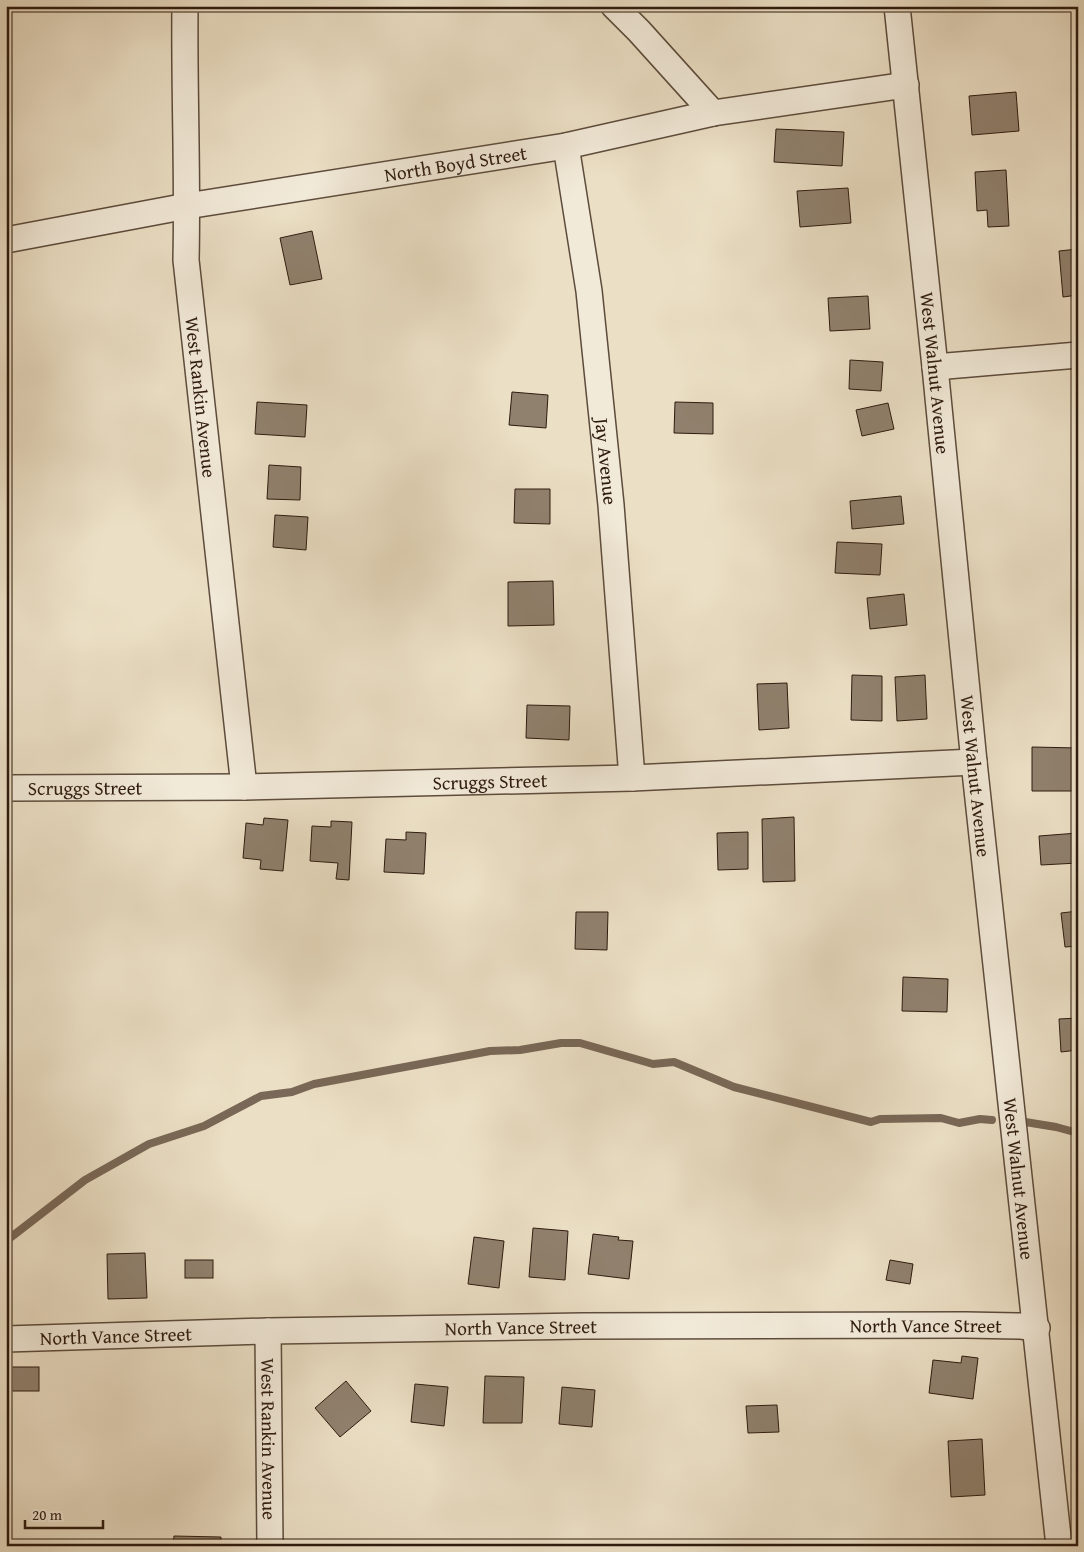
<svg xmlns="http://www.w3.org/2000/svg" width="1084" height="1552" font-family="'Gentium Book Plus',serif">
<style>
.lines{fill:none;stroke-linecap:round;stroke-linejoin:round}
.stream{stroke:#796857;stroke-width:8}
.building{fill:#90816e;stroke:#2e1b0f}
.minor-casing{stroke:#5d4c3c;stroke-width:28}
.minor{stroke:#f2ead9;stroke-width:25}
.labels{text-anchor:middle;dominant-baseline:central;stroke-width:4;stroke-linejoin:round;paint-order:stroke}
.street-label{font-size:19px;fill:#2e1b0f;stroke:#f2ead9}
</style>
<rect width="100%" height="100%" fill="#ebdfc5"/>
<filter id="stains"><feTurbulence type="fractalNoise" baseFrequency=".004" numOctaves="4"/><feColorMatrix values="0 0 0 0 .2 0 0 0 0 .09 0 0 0 0 .02 0 0 0 .5 -.17"/></filter>
<radialGradient id="worn" r=".72"><stop offset=".6" stop-color="#630" stop-opacity="0"/><stop offset="1" stop-color="#630" stop-opacity=".3"/></radialGradient>
<g class="lines">
<g class="stream">
<path d="M 1019,1121 L 1056,1127 L 1078,1133"/>
<path d="M 6,1241 L 85,1180 L 149,1144 L 204,1126 L 261,1096 L 292,1092 L 314,1084 L 490,1051 L 520,1050 L 561,1043 L 580,1043 L 653,1064 L 674,1062 L 734,1087 L 871,1122 L 880,1119 L 941,1118 L 959,1123 L 980,1119 L 992,1120"/>
</g>
</g>
<g class="building">
<path d="M 1016,92 L 1019,131 L 972,135 L 969,96 Z"/>
<path d="M 776,129 L 844,132 L 842,166 L 774,162 Z"/>
<path d="M 1006,170 L 1009,226 L 988,227 L 987,210 L 977,211 L 975,172 Z"/>
<path d="M 848,188 L 851,223 L 800,227 L 797,191 Z"/>
<path d="M 312,231 L 322,279 L 290,285 L 280,238 Z"/>
<path d="M 1078,249 L 1078,295 L 1063,297 L 1059,251 Z"/>
<path d="M 868,296 L 870,329 L 830,331 L 828,298 Z"/>
<path d="M 850,360 L 883,362 L 881,391 L 849,389 Z"/>
<path d="M 512,392 L 548,395 L 546,428 L 509,425 Z"/>
<path d="M 257,402 L 307,405 L 305,437 L 255,434 Z"/>
<path d="M 675,402 L 713,403 L 713,434 L 674,433 Z"/>
<path d="M 888,403 L 894,429 L 862,436 L 856,410 Z"/>
<path d="M 269,465 L 301,467 L 300,500 L 267,499 Z"/>
<path d="M 515,489 L 550,489 L 550,524 L 514,523 Z"/>
<path d="M 901,496 L 904,524 L 852,529 L 850,501 Z"/>
<path d="M 275,515 L 308,517 L 306,550 L 273,547 Z"/>
<path d="M 837,542 L 882,544 L 880,575 L 835,573 Z"/>
<path d="M 553,581 L 554,625 L 508,626 L 508,582 Z"/>
<path d="M 904,594 L 907,625 L 870,629 L 867,598 Z"/>
<path d="M 852,675 L 882,676 L 882,721 L 851,720 Z"/>
<path d="M 925,675 L 927,719 L 897,721 L 895,677 Z"/>
<path d="M 787,683 L 789,728 L 759,730 L 757,684 Z"/>
<path d="M 527,705 L 570,706 L 569,740 L 526,738 Z"/>
<path d="M 1032,747 L 1078,748 L 1078,791 L 1032,791 Z"/>
<path d="M 794,817 L 795,881 L 763,882 L 762,819 Z"/>
<path d="M 264,818 L 288,820 L 283,871 L 260,869 L 261,860 L 243,858 L 246,823 L 263,825 Z"/>
<path d="M 331,821 L 352,822 L 349,880 L 336,879 L 338,863 L 310,861 L 312,826 L 331,827 Z"/>
<path d="M 406,832 L 426,833 L 424,874 L 384,872 L 386,839 L 406,840 Z"/>
<path d="M 748,832 L 748,869 L 718,870 L 717,833 Z"/>
<path d="M 1078,833 L 1078,863 L 1041,865 L 1039,836 Z"/>
<path d="M 1078,911 L 1078,946 L 1065,947 L 1061,913 Z"/>
<path d="M 576,912 L 608,912 L 607,950 L 575,949 Z"/>
<path d="M 903,977 L 948,979 L 947,1012 L 902,1011 Z"/>
<path d="M 1078,1018 L 1078,1050 L 1061,1052 L 1059,1019 Z"/>
<path d="M 533,1228 L 568,1231 L 565,1280 L 529,1277 Z"/>
<path d="M 593,1234 L 619,1237 L 618,1240 L 633,1241 L 629,1279 L 588,1274 Z"/>
<path d="M 474,1237 L 504,1241 L 499,1288 L 468,1284 Z"/>
<path d="M 145,1253 L 147,1298 L 108,1299 L 107,1254 Z"/>
<rect x="185" y="1260" width="28" height="18"/>
<path d="M 890,1260 L 913,1264 L 910,1284 L 886,1280 Z"/>
<path d="M 962,1356 L 978,1358 L 973,1399 L 929,1393 L 933,1360 L 961,1363 Z"/>
<rect x="6" y="1367" width="33" height="24"/>
<path d="M 485,1376 L 524,1377 L 522,1423 L 483,1423 Z"/>
<path d="M 346,1381 L 371,1411 L 340,1437 L 315,1408 Z"/>
<path d="M 415,1384 L 448,1387 L 444,1426 L 411,1422 Z"/>
<path d="M 562,1387 L 595,1390 L 592,1427 L 559,1424 Z"/>
<path d="M 777,1405 L 779,1432 L 748,1433 L 746,1406 Z"/>
<path d="M 982,1439 L 985,1495 L 951,1497 L 948,1441 Z"/>
<path d="M 174,1536 L 221,1537 L 221,1546 L 173,1546 Z"/>
</g>
<g class="lines">
<defs>
<g id="minor">
<path id="s1" d="M 185,6 C 184,91 188,175 186,260 L 244,787"/>
<path d="M 614,6 L 639,31 L 713,113"/>
<path id="s2" d="M 897,6 L 935,367 L 974,762 L 1059,1546"/>
<path id="s3" d="M 566,146 L 589,291 L 611,505 L 632,778"/>
<path id="s4" d="M 6,240 L 187,206 L 566,146 L 713,113 L 906,85"/>
<path d="M 935,367 L 1078,355"/>
<path id="s5" d="M 6,788 L 244,787 L 632,778 L 974,762"/>
<path id="s6" d="M 268,1331 L 270,1546"/>
<path id="s7" d="M 6,1339 L 268,1331 L 583,1326 L 965,1325 L 1021,1326 L 1037,1328"/>
</g>
</defs>
<use href="#minor" class="minor-casing"/>
<use href="#minor" class="minor"/>
</g>
<g class="labels">
<g class="street-label">
<text stroke="none"><textPath href="#s4" startOffset="456">North Boyd Street</textPath></text>
<text stroke="none"><textPath href="#s2" startOffset="369">West Walnut Avenue</textPath></text>
<text stroke="none"><textPath href="#s1" startOffset="392">West Rankin Avenue</textPath></text>
<text stroke="none"><textPath href="#s3" startOffset="318">Jay Avenue</textPath></text>
<text stroke="none"><textPath href="#s2" startOffset="774">West Walnut Avenue</textPath></text>
<text stroke="none"><textPath href="#s5" startOffset="484">Scruggs Street</textPath></text>
<text stroke="none"><textPath href="#s5" startOffset="79">Scruggs Street</textPath></text>
<text stroke="none"><textPath href="#s2" startOffset="1179">West Walnut Avenue</textPath></text>
<text stroke="none"><textPath href="#s7" startOffset="920">North Vance Street</textPath></text>
<text stroke="none"><textPath href="#s7" startOffset="515">North Vance Street</textPath></text>
<text stroke="none"><textPath href="#s7" startOffset="110">North Vance Street</textPath></text>
<text stroke="none"><textPath href="#s6" startOffset="108">West Rankin Avenue</textPath></text>
</g>
</g>
<rect width="1084" height="1552" fill="none" stroke="#ebdfc5" stroke-width="25"/>
<rect x="8" y="8" width="1069" height="1537" fill="none" stroke="#2e1b0f" stroke-width="2.5"/>
<rect x="12" y="12" width="1059" height="1527" fill="none" stroke="#2e1b0f"/>
<path d="M25 1520v8h78v-8" fill="none" stroke="#2e1b0f" stroke-width="2.5"/>
<text x="32" y="1520" font-size="15" fill="#2e1b0f" stroke="#f2ead9" stroke-width="4" paint-order="stroke">20 m</text>
<rect width="100%" height="100%" filter="url(#stains)"/>
<rect width="100%" height="100%" fill="url(#worn)"/>
</svg>
